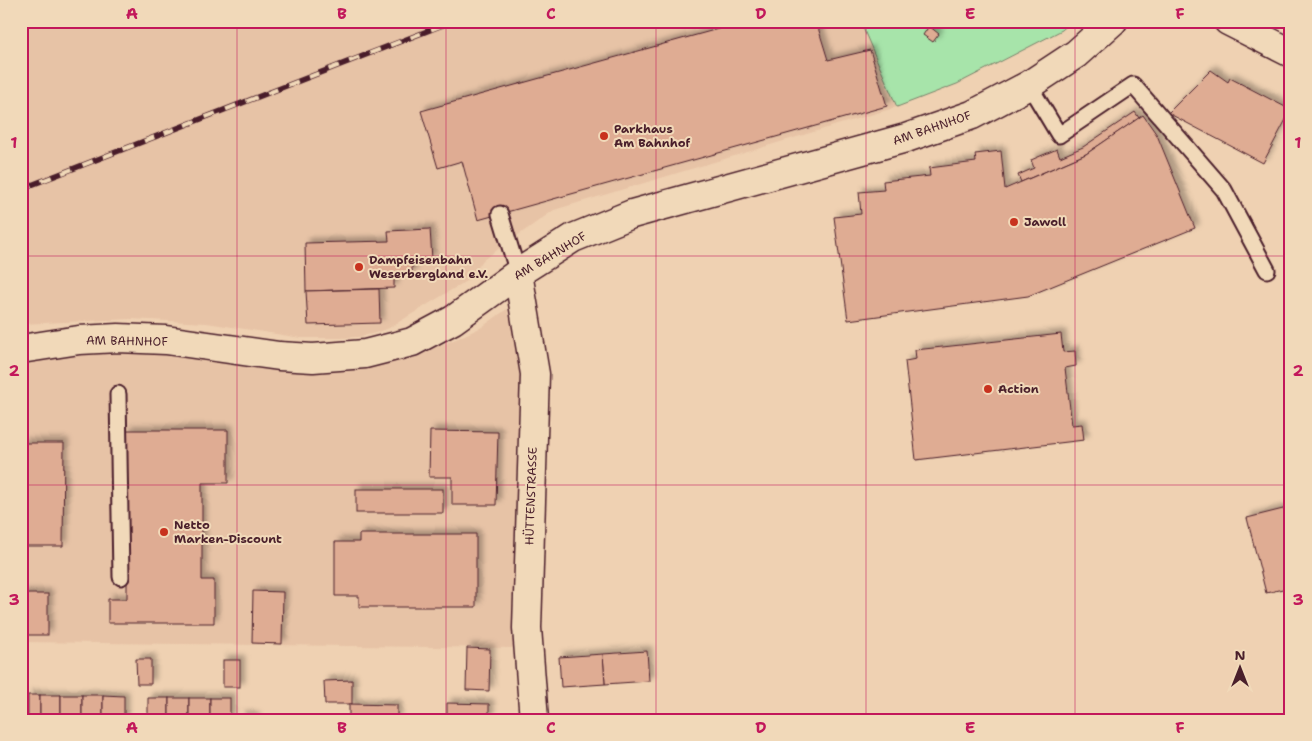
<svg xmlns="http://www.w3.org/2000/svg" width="1312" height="741" font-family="'Shantell Sans',sans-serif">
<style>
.built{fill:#e7c3a6}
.green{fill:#a7e4aa;stroke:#78826a}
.building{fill:#dfac93;stroke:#4a1f2b;filter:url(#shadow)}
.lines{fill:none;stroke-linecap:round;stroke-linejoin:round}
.lane-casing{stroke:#4a1f2b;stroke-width:19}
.street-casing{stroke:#4a1f2b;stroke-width:31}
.secondary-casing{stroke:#4a1f2b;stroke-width:31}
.lane{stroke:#f1d9b9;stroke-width:15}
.street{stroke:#f1d9b9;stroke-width:28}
.secondary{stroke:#f1d9b9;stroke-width:28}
.rail-casing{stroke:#4a1f2b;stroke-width:5.5}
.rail{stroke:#f1d9b9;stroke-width:4;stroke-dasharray:11;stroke-linecap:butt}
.grid{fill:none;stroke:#c2185b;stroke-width:1;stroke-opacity:0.55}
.poi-dot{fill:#c8321e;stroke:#f1d9b9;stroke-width:2}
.labels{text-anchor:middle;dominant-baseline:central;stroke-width:4;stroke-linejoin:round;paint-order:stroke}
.street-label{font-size:12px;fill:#4a1f2b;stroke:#f1d9b9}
.poi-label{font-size:12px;font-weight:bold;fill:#4a1f2b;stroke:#f1d9b9;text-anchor:start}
.neatline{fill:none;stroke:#c2185b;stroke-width:2}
.grid-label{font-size:16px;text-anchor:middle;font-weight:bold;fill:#c2185b}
</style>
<defs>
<filter id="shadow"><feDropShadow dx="4.5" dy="-4.5" stdDeviation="2.5" flood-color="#0004"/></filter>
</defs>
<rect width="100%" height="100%" fill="#efd1b2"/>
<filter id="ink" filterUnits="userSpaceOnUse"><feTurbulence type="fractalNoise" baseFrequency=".02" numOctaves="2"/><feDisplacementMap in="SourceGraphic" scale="10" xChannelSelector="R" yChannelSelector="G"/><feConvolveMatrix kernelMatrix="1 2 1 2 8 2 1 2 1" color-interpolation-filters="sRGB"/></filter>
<g filter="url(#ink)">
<g class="built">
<path d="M 21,21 L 860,21 L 897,107 L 554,210 L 483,260 L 471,278 L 389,328 L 375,333 L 358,337 L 341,338 L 301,338 L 207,323 L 131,319 L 21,324 Z"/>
<path d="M 507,309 L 519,348 L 523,374 L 519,648 L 21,642 L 21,359 L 116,349 L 363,366 L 410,357 L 456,339 L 482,327 Z"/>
</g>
<path class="green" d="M 860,21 L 1072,21 L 1062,30 L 957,84 L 897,107 Z"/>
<g class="building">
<path d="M 747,21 L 816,21 L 828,60 L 870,50 L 887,106 L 478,220 L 462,161 L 438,168 L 421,111 Z"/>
<path d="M 929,26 L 939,34 L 933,42 L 923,35 Z"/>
<path d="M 1211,70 L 1228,82 L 1230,78 L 1291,110 L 1263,163 L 1168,113 Z"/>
<path d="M 1135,112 L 1139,118 L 1086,154 L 1021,182 L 1018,175 L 1034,168 L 1031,160 L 1057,149 L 1060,157 L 1083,147 Z"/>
<path d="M 1143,115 L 1157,135 L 1195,228 L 1028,296 L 848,320 L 834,217 L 861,214 L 859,192 L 884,190 L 883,181 L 930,176 L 929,168 L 976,162 L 975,154 L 1001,151 L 1005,189 L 1086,154 Z"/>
<path d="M 430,229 L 432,259 L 412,260 L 412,275 L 394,275 L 394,288 L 306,291 L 305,243 L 389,241 L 388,231 Z"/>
<path d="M 379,289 L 380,323 L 308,325 L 306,291 Z"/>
<path d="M 1061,334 L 1063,352 L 1075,351 L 1076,366 L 1065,368 L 1072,425 L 1082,424 L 1084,440 L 916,460 L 905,361 L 916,359 L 915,350 Z"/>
<path d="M 127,430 L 228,430 L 228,483 L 202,483 L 202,580 L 214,580 L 214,623 L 108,623 L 108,599 L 127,599 Z"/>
<path d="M 430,431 L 498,432 L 496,505 L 452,505 L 452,477 L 429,477 Z"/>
<path d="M 21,443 L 64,443 L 63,546 L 21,546 Z"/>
<rect x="356" y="489" width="87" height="24"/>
<path d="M 1291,507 L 1291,587 L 1266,593 L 1247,518 Z"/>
<path d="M 359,534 L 476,534 L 476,607 L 359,607 L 359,596 L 335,596 L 335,542 L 359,542 Z"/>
<path d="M 253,591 L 283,592 L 282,644 L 252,643 Z"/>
<rect x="21" y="594" width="27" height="41"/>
<path d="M 467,648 L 490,649 L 489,691 L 466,690 Z"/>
<path d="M 647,651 L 649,681 L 605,684 L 603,654 Z"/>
<path d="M 603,654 L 605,684 L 561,687 L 559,657 Z"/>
<path d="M 136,659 L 151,659 L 151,684 L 137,684 Z"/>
<rect x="223" y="660" width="17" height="27"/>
<path d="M 352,680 L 352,704 L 325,704 L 324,681 Z"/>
<rect x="28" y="695" width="12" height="25"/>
<rect x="40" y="695" width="21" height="25"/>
<rect x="61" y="695" width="21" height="25"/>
<rect x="82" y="695" width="21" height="25"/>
<path d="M 103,695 L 124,696 L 124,720 L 103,720 Z"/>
<rect x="148" y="698" width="21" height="22"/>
<rect x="169" y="698" width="20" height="22"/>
<rect x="189" y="698" width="21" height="22"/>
<rect x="210" y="698" width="20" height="22"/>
<path d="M 447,703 L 489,704 L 489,720 L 447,720 Z"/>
<path d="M 349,704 L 397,705 L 397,720 L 349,720 Z"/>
<path d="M 241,715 L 255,717 L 255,720 L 241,720 Z"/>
</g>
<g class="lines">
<defs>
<g id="lane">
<path d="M 1029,85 L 1059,135 L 1133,85 L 1224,190 L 1267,270"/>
<path d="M 500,214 L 518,273"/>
<path d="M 118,394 L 121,577"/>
</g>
<g id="street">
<path d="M 518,273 L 535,374 L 527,628 L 534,720"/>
<path d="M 21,349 L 79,340 L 118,338 L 166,340 L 279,356 L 313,358 L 365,354 L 412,342 L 453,320 L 518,273 L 573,238 L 632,214 L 906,138 L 972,115 L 1029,85 L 1076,54 L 1113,21"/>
</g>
<path id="secondary" d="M 1228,21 L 1291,53"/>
</defs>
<use href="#lane" class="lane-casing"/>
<use href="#street" class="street-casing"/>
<use href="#secondary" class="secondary-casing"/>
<use href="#lane" class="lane"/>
<use href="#street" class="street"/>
<use href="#secondary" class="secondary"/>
<defs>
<path id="rail" d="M 21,189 L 453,21"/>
</defs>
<use href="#rail" class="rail-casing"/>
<use href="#rail" class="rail"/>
</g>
</g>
<path class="grid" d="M 237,21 L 237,720M 446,21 L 446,720M 656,21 L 656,720M 866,21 L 866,720M 1075,21 L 1075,720M 21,256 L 1291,256M 21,485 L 1291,485"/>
<g class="poi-dot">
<circle cx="604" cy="136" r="5"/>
<circle cx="1014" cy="222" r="5"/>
<circle cx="359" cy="267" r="5"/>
<circle cx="988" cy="389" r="5"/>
<circle cx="164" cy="532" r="5"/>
</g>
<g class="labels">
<g class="street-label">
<text transform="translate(932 128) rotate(-19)">AM BAHNHOF</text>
<text transform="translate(550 256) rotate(-31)">AM BAHNHOF</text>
<text transform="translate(127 341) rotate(1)">AM BAHNHOF</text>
<text transform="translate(531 496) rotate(-88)">HÜTTENSTRASSE</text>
</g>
<g class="poi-label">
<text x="614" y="129">Parkhaus<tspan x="614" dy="14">Am Bahnhof</tspan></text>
<text x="1024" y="222">Jawoll</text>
<text x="369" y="260">Dampfeisenbahn<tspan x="369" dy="14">Weserbergland e.V.</tspan></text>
<text x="998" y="389">Action</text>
<text x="174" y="525">Netto<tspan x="174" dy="14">Marken-Discount</tspan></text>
</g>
</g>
<rect width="1312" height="741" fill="none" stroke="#f1d9b9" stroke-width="55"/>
<g transform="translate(1240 668)" stroke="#f1d9b9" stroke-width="4" paint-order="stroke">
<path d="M0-4L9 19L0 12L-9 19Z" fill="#4a1f2b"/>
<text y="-8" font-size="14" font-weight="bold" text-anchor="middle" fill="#4a1f2b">N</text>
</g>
<rect x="28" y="28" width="1256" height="686" class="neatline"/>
<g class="grid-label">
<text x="132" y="19">A</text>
<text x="342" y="19">B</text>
<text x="551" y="19">C</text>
<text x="761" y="19">D</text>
<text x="970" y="19">E</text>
<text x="1180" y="19">F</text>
<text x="14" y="148">1</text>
<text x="1298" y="148">1</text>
<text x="14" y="376">2</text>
<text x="1298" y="376">2</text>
<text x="14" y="605">3</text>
<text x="1298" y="605">3</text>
<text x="132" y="733">A</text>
<text x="342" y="733">B</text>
<text x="551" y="733">C</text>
<text x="761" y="733">D</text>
<text x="970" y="733">E</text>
<text x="1180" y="733">F</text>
</g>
</svg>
